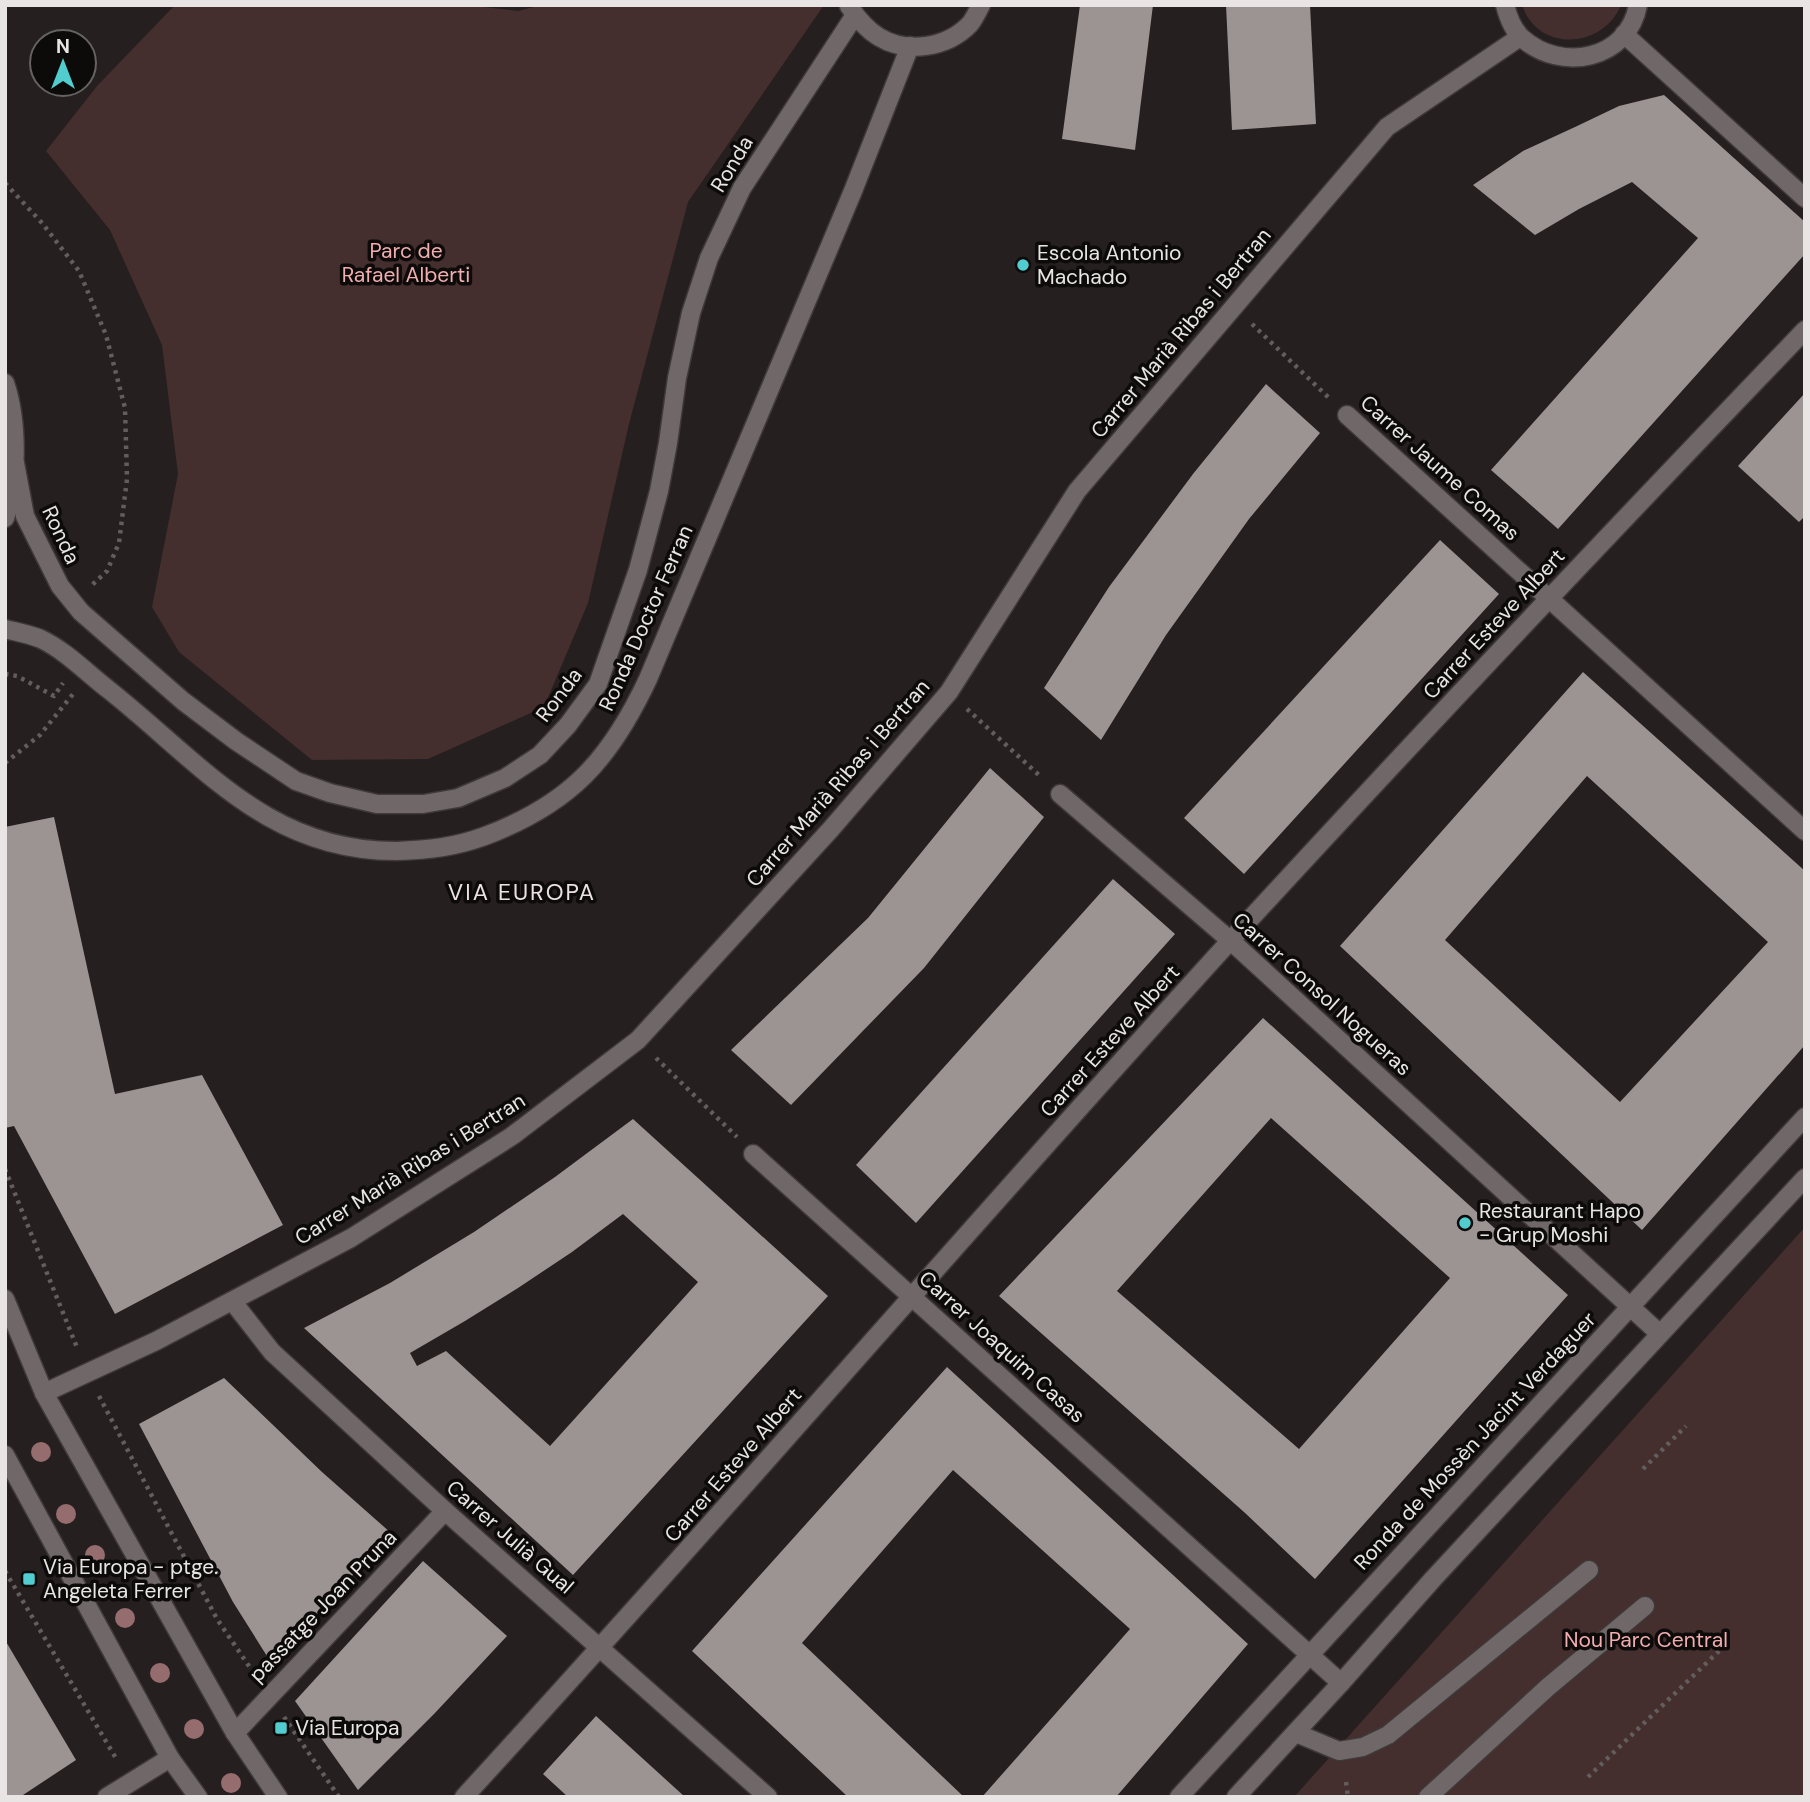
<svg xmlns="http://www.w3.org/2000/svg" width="1810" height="1802" font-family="'DM Sans',sans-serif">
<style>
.green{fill:#442e2e}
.building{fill:#9c9393;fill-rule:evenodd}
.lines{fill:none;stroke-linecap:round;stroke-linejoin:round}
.minor-casing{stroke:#3f3939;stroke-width:21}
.path{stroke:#635d5d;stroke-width:4.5;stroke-dasharray:3.5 5;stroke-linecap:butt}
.minor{stroke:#706868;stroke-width:18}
.tree{fill:#966d6e}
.poi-dot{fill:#52cdcf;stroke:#0d0a0a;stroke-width:2.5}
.labels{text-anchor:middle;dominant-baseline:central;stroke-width:7;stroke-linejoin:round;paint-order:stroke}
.street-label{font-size:21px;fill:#e9e5e5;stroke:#0d0a0a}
.park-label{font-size:21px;fill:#f1adaf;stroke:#0d0a0a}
.poi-label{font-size:21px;fill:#e9e5e5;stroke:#0d0a0a;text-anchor:start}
.neighbourhood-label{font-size:23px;letter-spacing:2px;fill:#ebe1e1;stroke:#0d0a0a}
</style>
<rect width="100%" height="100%" fill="#261f1f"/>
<g class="green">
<path d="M 175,5 L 467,5 L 518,11 L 541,5 L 824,5 L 688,202 L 629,424 L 588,603 L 544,707 L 428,759 L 312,760 L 179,652 L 152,607 L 178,474 L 162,345 L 110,230 L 46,151 L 97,86 Z"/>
<path d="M 1522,5 L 1621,5 C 1603,49 1538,53 1522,5 Z"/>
<path d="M 1805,1227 L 1805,1797 L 1294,1797 Z"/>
</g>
<g class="building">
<path d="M 1080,5 L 1153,5 L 1135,150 L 1062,139 Z"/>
<path d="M 1226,5 L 1310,5 L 1316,124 L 1232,130 Z"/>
<path d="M 1664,95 L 1805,222 L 1805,254 L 1558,529 L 1491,470 L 1698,238 L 1632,182 L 1579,209 L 1535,235 L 1473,185 L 1523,151 L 1575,127 L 1619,106 Z"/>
<path d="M 1266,384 L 1320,433 L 1249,519 L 1166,635 L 1101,740 L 1044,688 L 1109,587 L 1193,474 Z"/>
<path d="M 1805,393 L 1805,516 L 1799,522 L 1738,466 Z"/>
<path d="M 1440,540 L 1499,594 L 1244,874 L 1184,818 Z"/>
<path d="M 1583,672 L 1805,871 L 1805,1045 L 1642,1230 L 1340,946 ZM 1587,776 L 1768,942 L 1620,1102 L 1445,940 Z"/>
<path d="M 990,768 L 1044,817 L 924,968 L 791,1105 L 731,1050 L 868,918 Z"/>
<path d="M 54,817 L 115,1094 L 202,1075 L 283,1225 L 115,1314 L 14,1126 L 5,1128 L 5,827 Z"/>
<path d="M 1113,879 L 1175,934 L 916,1223 L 856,1165 Z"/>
<path d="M 1263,1018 L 1568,1295 L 1315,1579 L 1244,1512 L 999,1296 ZM 1271,1118 L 1450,1278 L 1299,1449 L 1117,1291 Z"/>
<path d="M 633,1119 L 828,1296 L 573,1575 L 304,1328 L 390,1283 L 474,1232 L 555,1177 ZM 623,1214 L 698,1282 L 550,1446 L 446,1351 L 417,1366 L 410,1353 L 465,1321 L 518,1288 L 572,1252 Z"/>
<path d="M 947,1367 L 1248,1644 L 1116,1797 L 982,1797 L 1130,1629 L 953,1470 L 802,1643 L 964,1797 L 848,1797 L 692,1651 Z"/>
<path d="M 224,1378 L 322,1472 L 391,1533 L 272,1664 L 233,1602 L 139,1424 Z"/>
<path d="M 423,1561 L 507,1636 L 434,1714 L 358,1790 L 295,1701 Z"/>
<path d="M 5,1640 L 76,1760 L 20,1797 L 5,1797 Z"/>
<path d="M 596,1716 L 685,1797 L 568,1797 L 543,1774 Z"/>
</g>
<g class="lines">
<defs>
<g id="minor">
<path d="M 1505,5 C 1508,17 1513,30 1522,38 C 1561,73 1628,60 1638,5"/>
<path d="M 849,6 C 857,18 867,30 879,37 C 907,54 947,48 970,24 C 974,19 978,11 981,5"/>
<path d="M 1624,34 L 1805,198"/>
<path d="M 5,383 C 18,421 18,481 5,518"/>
<path d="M 1347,415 L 1805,831"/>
<path d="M 15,463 L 25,516 L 60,586 L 81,612 L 183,701 L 236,741 L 296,781 L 330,793 L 377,804 L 423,804 L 458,798 L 505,778 L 540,755 L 568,725 L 598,684 L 638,570 L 659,491 L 668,443 L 677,378 L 691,313 L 709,258 L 742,188 L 855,15"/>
<path d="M 5,629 C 17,632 29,634 41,639 C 66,651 87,673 109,690 C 201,763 268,852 397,851 C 429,850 455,847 485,836 C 570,804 610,760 648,679 L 853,191 L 910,46"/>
<path d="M 1060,794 L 1231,941 L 1660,1334"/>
<path d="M 753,1154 L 1341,1683"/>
<path d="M 5,1299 L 44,1393 L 235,1733 L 278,1797"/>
<path d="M 233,1302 L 272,1352 L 445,1511 L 768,1797"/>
<path d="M 44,1393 L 156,1341 L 351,1238 L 512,1136 L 638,1040 L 831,829 L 949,692 L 1077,491 L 1387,127 L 1520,37"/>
<path d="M 5,1455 L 170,1758 L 198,1797"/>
<path d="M 235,1733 L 445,1511"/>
<path d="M 1296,1733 L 1339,1751 L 1363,1747 L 1388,1735 L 1589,1570"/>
<path d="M 107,1797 L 170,1758"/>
<path d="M 464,1797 C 723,1515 972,1224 1230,941 C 1419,735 1611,532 1805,330"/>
<path d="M 1179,1797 L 1805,1117"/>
<path d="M 1236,1797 L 1341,1683 L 1433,1579 L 1805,1178"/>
<path d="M 1428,1797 L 1548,1687 L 1645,1606"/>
</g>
</defs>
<use href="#minor" class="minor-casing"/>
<g class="path">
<path d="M 5,183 L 42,223 L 79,271 L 106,335 L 125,408 L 127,479 L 119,543 L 107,571 L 91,586"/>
<path d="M 1252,324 L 1329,398"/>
<path d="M 5,674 L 17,676 L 54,696 L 63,683"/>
<path d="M 967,709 L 1041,777"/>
<path d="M 5,763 L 40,735 L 73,694"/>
<path d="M 656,1058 L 737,1137"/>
<path d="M 5,1169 L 78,1350"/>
<path d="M 99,1396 L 217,1619 L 255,1675"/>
<path d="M 1643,1469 L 1686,1426"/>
<path d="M 5,1571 L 117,1760"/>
<path d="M 284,1717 L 339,1797"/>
<path d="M 1588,1777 L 1719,1651"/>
<path d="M 1346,1782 L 1348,1797"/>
</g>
<use href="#minor" class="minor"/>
</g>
<g class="tree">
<circle cx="41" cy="1452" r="10"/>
<circle cx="66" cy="1514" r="10"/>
<circle cx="95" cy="1555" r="10"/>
<circle cx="125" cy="1618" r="10"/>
<circle cx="160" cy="1673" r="10"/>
<circle cx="194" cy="1729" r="10"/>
<circle cx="231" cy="1783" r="10"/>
</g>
<g class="poi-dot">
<circle cx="1023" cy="265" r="7"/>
<circle cx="1465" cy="1223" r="7"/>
<rect x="22" y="1572" width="14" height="14" rx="3.5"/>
<rect x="274" y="1721" width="14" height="14" rx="3.5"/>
</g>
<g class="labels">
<g class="street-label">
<text transform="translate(732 164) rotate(-59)">Ronda</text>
<text transform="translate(1181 333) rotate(-50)">Carrer Marià Ribas i Bertran</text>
<text transform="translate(1440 468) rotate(42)">Carrer Jaume Comas</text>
<text transform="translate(61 535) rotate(65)">Ronda</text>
<text transform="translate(646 618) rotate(-66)">Ronda Doctor Ferran</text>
<text transform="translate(1494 624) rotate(-47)">Carrer Esteve Albert</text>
<text transform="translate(559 695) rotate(-53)">Ronda</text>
<text transform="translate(838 783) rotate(-49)">Carrer Marià Ribas i Bertran</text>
<text transform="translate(1322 994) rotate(42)">Carrer Consol Nogueras</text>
<text transform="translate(1110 1041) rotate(-48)">Carrer Esteve Albert</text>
<text transform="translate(410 1169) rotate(-32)">Carrer Marià Ribas i Bertran</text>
<text transform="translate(1002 1347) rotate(42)">Carrer Joaquim Casas</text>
<text transform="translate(1475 1441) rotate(-47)">Ronda de Mossèn Jacint Verdaguer</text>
<text transform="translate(733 1465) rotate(-49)">Carrer Esteve Albert</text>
<text transform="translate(510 1537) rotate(41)">Carrer Julià Gual</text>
<text transform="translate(323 1606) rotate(-46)">passatge Joan Pruna</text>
</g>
<g class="park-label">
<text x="406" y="251">Parc de<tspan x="406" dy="24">Rafael Alberti</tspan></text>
<text x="1646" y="1640">Nou Parc Central</text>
</g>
<g class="poi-label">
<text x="1037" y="253">Escola Antonio<tspan x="1037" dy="24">Machado</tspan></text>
<text x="1479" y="1211">Restaurant Hapo<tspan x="1479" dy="24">- Grup Moshi</tspan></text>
<text x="43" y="1567">Via Europa - ptge.<tspan x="43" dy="24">Angeleta Ferrer</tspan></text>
<text x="295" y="1728">Via Europa</text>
</g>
<g class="neighbourhood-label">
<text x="522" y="892">VIA EUROPA</text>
</g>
</g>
<rect width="1810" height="1802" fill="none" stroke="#e9e5e5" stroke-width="14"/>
<g transform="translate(63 63)"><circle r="33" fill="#0d0a0a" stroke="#656262" stroke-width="2"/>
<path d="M0-5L12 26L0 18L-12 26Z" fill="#52cdcf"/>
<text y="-10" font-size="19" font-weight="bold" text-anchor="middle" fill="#e9e5e5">N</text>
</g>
</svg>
